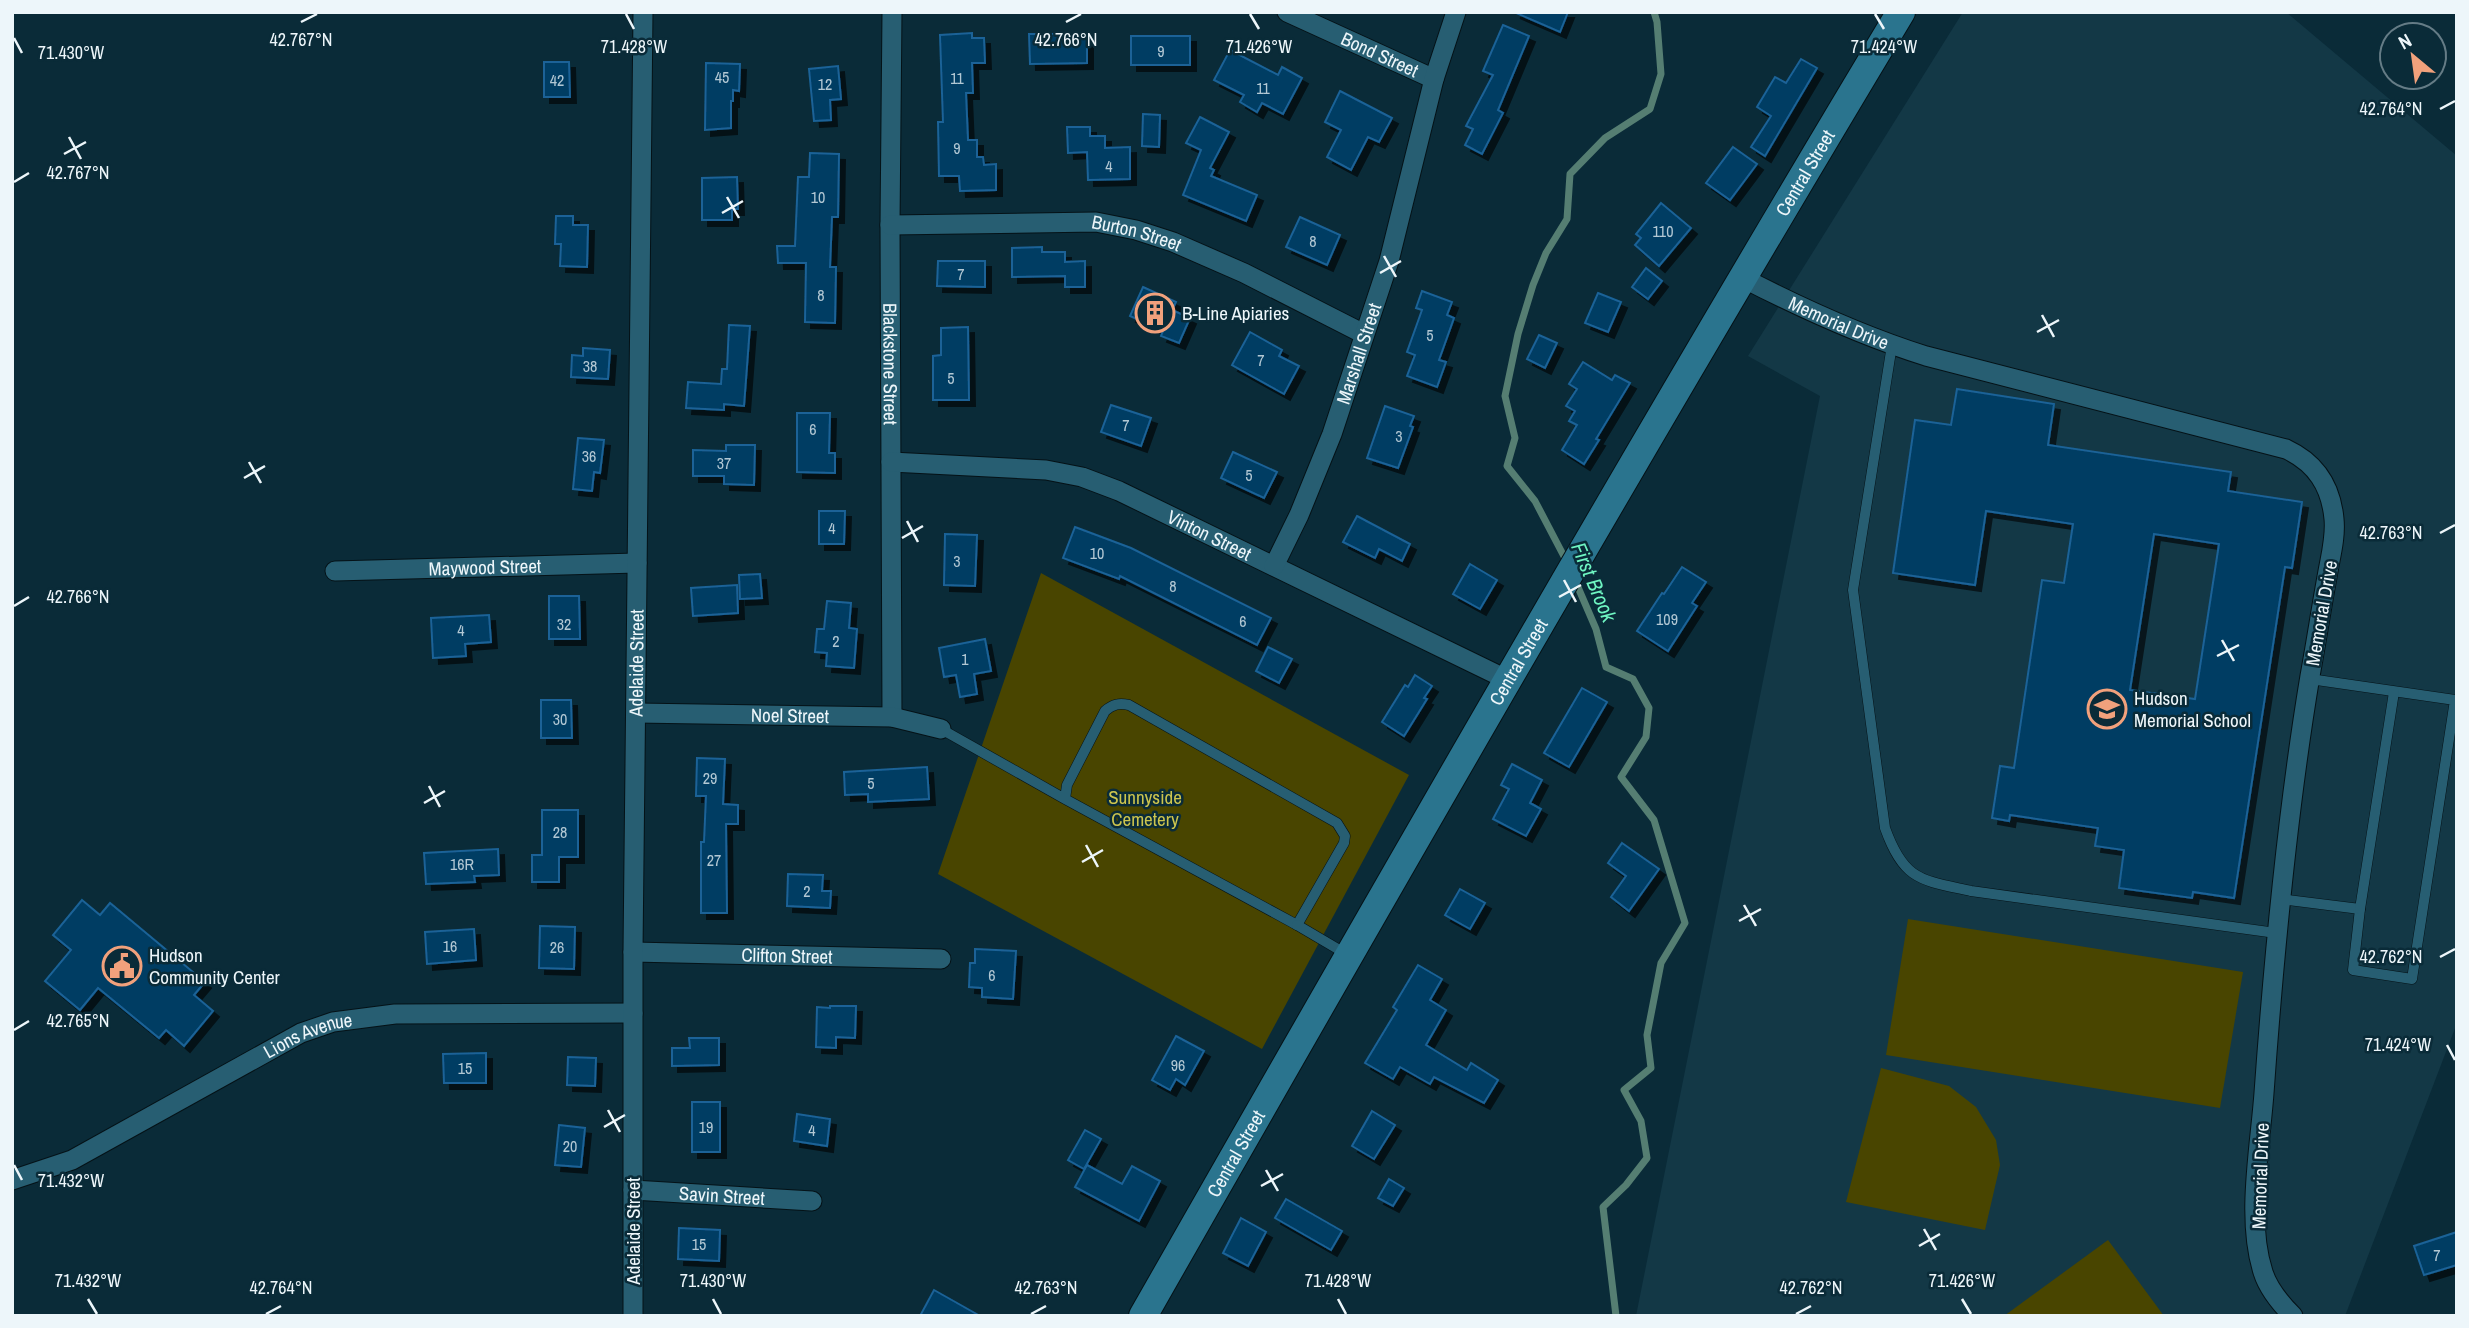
<svg xmlns="http://www.w3.org/2000/svg" width="2469" height="1328" font-family="'Archivo Narrow',sans-serif">
<style>
.built{fill:#133846}
.green{fill:#494500}
.lines{fill:none;stroke-linecap:round;stroke-linejoin:round}
.stream{stroke:#557e72;stroke-width:7}
.building{fill:#013c63;stroke:#1a6297;stroke-width:2;fill-rule:evenodd;filter:url(#shadow)}
.lane-casing{stroke:#051217;stroke-width:11}
.street-casing{stroke:#051217;stroke-width:21}
.secondary-casing{stroke:#051217;stroke-width:30}
.lane{stroke:#275e72;stroke-width:10}
.street{stroke:#275e72;stroke-width:19}
.secondary{stroke:#2a748e;stroke-width:28}
.ticks{fill:none;stroke:#edf6fa;stroke-width:2.5}
.labels{text-anchor:middle;dominant-baseline:central;stroke-width:5;stroke-linejoin:round;paint-order:stroke}
.number-label{font-size:16px;fill:#b2c8d4}
.street-label{font-size:19px;fill:#edf6fa;stroke:#0a2b38}
.poi-label{font-size:19px;fill:#edf6fa;stroke:#0a2b38;text-anchor:start}
.park-label{font-size:19px;fill:#cdc54e;stroke:#0a2b38}
.water-label{font-size:21px;font-style:italic;fill:#6ff5c2;stroke:#0a2b38}
.ticks-label{font-size:18px;text-anchor:middle;fill:#edf6fa;stroke:#0a2b38;stroke-width:5;stroke-linejoin:round;paint-order:stroke}
</style>
<defs>
<filter id="shadow"><feDropShadow dx="6" dy="6" stdDeviation="0" flood-color="#0009"/></filter>
</defs>
<rect width="100%" height="100%" fill="#0a2b38"/>
<path class="built" d="M 1963,12 L 2286,12 L 2457,156 L 2457,1023 L 2345,1316 L 1636,1316 L 1820,396 L 1748,356 Z"/>
<g class="green">
<path d="M 1041,573 L 1409,775 L 1262,1049 L 938,874 Z"/>
<path d="M 1908,919 L 2243,972 L 2220,1108 L 1886,1055 Z"/>
<path d="M 1881,1068 L 1949,1086 L 1976,1107 L 1996,1140 L 2000,1165 L 1985,1230 L 1846,1202 Z"/>
<path d="M 2108,1240 L 2164,1316 L 2004,1316 Z"/>
</g>
<g class="lines">
<g class="stream">
<path d="M 1568,564 L 1535,501 L 1507,466 L 1515,438 L 1505,396 L 1518,334 L 1533,285 L 1546,253 L 1567,219 L 1570,174 L 1605,138 L 1650,109 L 1661,74 L 1657,22 L 1654,12"/>
<path d="M 1574,578 L 1596,629 L 1606,667 L 1633,679 L 1649,708 L 1646,737 L 1621,777 L 1654,820 L 1685,923 L 1661,963 L 1647,1035 L 1651,1068 L 1624,1090 L 1641,1121 L 1647,1158 L 1626,1185 L 1603,1207 L 1616,1316"/>
</g>
</g>
<g class="building">
<path d="M 1514,12 L 1568,12 L 1560,32 Z"/>
<path d="M 1503,25 L 1529,36 L 1498,110 L 1503,113 L 1482,154 L 1465,145 L 1473,129 L 1466,126 L 1493,75 L 1483,71 Z"/>
<path d="M 972,33 L 972,38 L 984,38 L 985,63 L 972,63 L 973,93 L 966,93 L 968,140 L 977,140 L 977,157 L 983,157 L 984,165 L 996,164 L 996,190 L 960,191 L 959,176 L 939,176 L 938,122 L 943,122 L 940,35 Z"/>
<path d="M 1029,34 L 1087,34 L 1087,63 L 1030,64 Z"/>
<rect x="1131" y="36" width="59" height="29"/>
<path d="M 1230,50 L 1278,75 L 1282,67 L 1302,78 L 1283,114 L 1262,103 L 1257,112 L 1240,102 L 1244,95 L 1214,80 Z"/>
<path d="M 1801,59 L 1817,68 L 1765,156 L 1751,147 L 1771,116 L 1757,107 L 1775,77 L 1786,83 Z"/>
<path d="M 544,62 L 569,62 L 570,97 L 544,97 Z"/>
<path d="M 706,63 L 740,64 L 739,91 L 733,90 L 733,101 L 731,101 L 731,128 L 705,130 Z"/>
<path d="M 838,66 L 841,99 L 830,100 L 831,120 L 814,121 L 809,69 Z"/>
<path d="M 1340,91 L 1392,118 L 1379,142 L 1368,137 L 1351,170 L 1327,157 L 1341,130 L 1325,122 Z"/>
<path d="M 1143,114 L 1160,115 L 1159,147 L 1142,146 Z"/>
<path d="M 1200,117 L 1229,132 L 1210,168 L 1214,170 L 1211,176 L 1257,195 L 1246,221 L 1183,195 L 1201,150 L 1186,143 Z"/>
<path d="M 1067,127 L 1090,127 L 1090,136 L 1105,136 L 1105,148 L 1130,147 L 1130,179 L 1088,180 L 1087,152 L 1068,153 Z"/>
<path d="M 1733,147 L 1757,164 L 1730,200 L 1706,183 Z"/>
<path d="M 810,153 L 839,154 L 838,217 L 832,217 L 830,267 L 836,267 L 835,323 L 805,322 L 806,263 L 778,263 L 777,246 L 795,246 L 798,177 L 809,177 Z"/>
<path d="M 737,177 L 738,209 L 732,209 L 732,220 L 702,220 L 702,178 Z"/>
<path d="M 1661,203 L 1691,228 L 1659,266 L 1635,245 L 1641,238 L 1636,234 Z"/>
<path d="M 556,216 L 573,216 L 573,225 L 588,225 L 587,267 L 560,266 L 561,244 L 555,244 Z"/>
<path d="M 1300,217 L 1340,235 L 1327,265 L 1286,247 Z"/>
<path d="M 1042,247 L 1042,252 L 1065,252 L 1065,262 L 1085,261 L 1085,287 L 1065,287 L 1065,276 L 1012,277 L 1012,248 Z"/>
<path d="M 938,261 L 985,261 L 985,287 L 937,286 Z"/>
<path d="M 1646,268 L 1662,281 L 1648,299 L 1632,287 Z"/>
<path d="M 1143,287 L 1176,302 L 1172,310 L 1190,318 L 1179,343 L 1161,336 L 1163,331 L 1130,316 Z"/>
<path d="M 1422,291 L 1452,302 L 1447,315 L 1454,318 L 1439,360 L 1446,362 L 1437,387 L 1407,376 L 1415,355 L 1407,352 L 1422,310 L 1416,308 Z"/>
<path d="M 1598,293 L 1621,302 L 1608,332 L 1585,323 Z"/>
<path d="M 729,325 L 750,326 L 744,406 L 724,404 L 724,410 L 686,408 L 688,382 L 721,384 L 722,369 L 727,369 Z"/>
<path d="M 968,327 L 969,400 L 933,400 L 933,356 L 941,355 L 941,328 Z"/>
<path d="M 1250,332 L 1282,350 L 1279,356 L 1299,366 L 1284,394 L 1232,365 Z"/>
<path d="M 1539,335 L 1557,343 L 1545,368 L 1527,359 Z"/>
<path d="M 583,348 L 610,350 L 608,379 L 571,377 L 572,355 L 583,356 Z"/>
<path d="M 1583,362 L 1612,380 L 1615,375 L 1630,383 L 1596,439 L 1599,440 L 1584,464 L 1562,450 L 1577,425 L 1569,421 L 1575,411 L 1566,406 L 1577,389 L 1569,384 Z"/>
<path d="M 1957,389 L 2054,404 L 2048,445 L 2231,472 L 2228,491 L 2302,502 L 2292,568 L 2285,567 L 2234,898 L 2193,892 L 2192,898 L 2119,888 L 2124,850 L 2095,846 L 2098,828 L 2010,815 L 2009,821 L 1992,818 L 2000,766 L 2014,768 L 2042,580 L 2064,583 L 2073,524 L 1986,511 L 1975,585 L 1893,573 L 1915,420 L 1951,425 ZM 2154,534 L 2219,544 L 2195,699 L 2130,690 Z"/>
<path d="M 1111,405 L 1151,418 L 1141,446 L 1101,432 Z"/>
<path d="M 1385,406 L 1414,416 L 1410,426 L 1413,427 L 1398,468 L 1367,458 Z"/>
<path d="M 797,413 L 830,413 L 829,453 L 835,453 L 835,473 L 797,472 Z"/>
<path d="M 578,438 L 604,440 L 600,473 L 594,472 L 592,491 L 573,489 Z"/>
<path d="M 726,445 L 755,445 L 754,485 L 724,484 L 724,476 L 693,476 L 693,450 L 726,451 Z"/>
<path d="M 1233,452 L 1277,472 L 1264,498 L 1221,478 Z"/>
<path d="M 819,511 L 845,511 L 844,544 L 819,544 Z"/>
<path d="M 1357,516 L 1410,544 L 1402,561 L 1379,549 L 1375,558 L 1343,542 Z"/>
<path d="M 1075,527 L 1131,548 L 1271,618 L 1257,645 L 1120,576 L 1119,579 L 1063,558 Z"/>
<path d="M 945,534 L 977,535 L 975,586 L 944,585 Z"/>
<path d="M 1470,564 L 1497,580 L 1480,609 L 1453,594 Z"/>
<path d="M 1682,567 L 1706,582 L 1692,603 L 1697,606 L 1668,651 L 1637,631 L 1662,593 L 1664,594 Z"/>
<path d="M 760,574 L 762,598 L 740,599 L 739,575 Z"/>
<path d="M 737,585 L 738,613 L 693,616 L 691,588 Z"/>
<path d="M 549,596 L 579,596 L 580,639 L 549,639 Z"/>
<path d="M 827,601 L 851,603 L 849,628 L 857,629 L 854,668 L 826,666 L 827,653 L 815,652 L 817,629 L 824,629 Z"/>
<path d="M 489,615 L 491,642 L 465,644 L 466,656 L 433,658 L 431,618 Z"/>
<path d="M 985,639 L 991,671 L 974,674 L 977,694 L 960,697 L 956,675 L 944,677 L 939,648 Z"/>
<path d="M 1268,647 L 1292,659 L 1279,683 L 1256,671 Z"/>
<path d="M 1415,675 L 1432,686 L 1424,698 L 1427,699 L 1404,736 L 1382,722 L 1405,685 L 1408,687 Z"/>
<path d="M 1582,688 L 1607,702 L 1569,767 L 1544,753 Z"/>
<path d="M 541,700 L 571,700 L 572,738 L 541,738 Z"/>
<path d="M 697,758 L 725,759 L 723,804 L 738,805 L 738,824 L 726,824 L 727,913 L 701,913 L 701,842 L 704,842 L 706,796 L 696,796 Z"/>
<path d="M 1512,764 L 1542,780 L 1530,803 L 1541,809 L 1526,836 L 1493,819 L 1509,789 L 1501,785 Z"/>
<path d="M 927,767 L 929,799 L 868,802 L 868,794 L 845,795 L 844,772 Z"/>
<path d="M 542,810 L 578,810 L 578,857 L 559,857 L 559,882 L 532,882 L 532,855 L 542,855 Z"/>
<path d="M 1622,843 L 1659,869 L 1629,911 L 1611,897 L 1626,876 L 1608,863 Z"/>
<path d="M 498,849 L 499,875 L 474,876 L 475,882 L 426,884 L 424,853 Z"/>
<path d="M 788,874 L 823,875 L 822,891 L 831,891 L 830,908 L 787,906 Z"/>
<path d="M 1460,889 L 1485,903 L 1470,929 L 1445,915 Z"/>
<path d="M 82,900 L 100,915 L 110,903 L 205,982 L 194,995 L 213,1011 L 184,1046 L 166,1030 L 159,1038 L 98,988 L 80,1010 L 45,981 L 71,950 L 53,935 Z"/>
<path d="M 540,926 L 575,927 L 574,969 L 539,968 Z"/>
<path d="M 474,929 L 476,960 L 427,964 L 425,932 Z"/>
<path d="M 975,949 L 1016,951 L 1013,999 L 982,997 L 982,988 L 969,987 L 970,963 L 975,963 Z"/>
<path d="M 1418,965 L 1442,979 L 1430,1000 L 1446,1010 L 1426,1045 L 1467,1070 L 1471,1063 L 1498,1080 L 1484,1103 L 1434,1077 L 1430,1084 L 1400,1067 L 1393,1079 L 1365,1063 L 1397,1010 L 1393,1007 Z"/>
<path d="M 830,1006 L 856,1006 L 855,1038 L 836,1037 L 836,1048 L 816,1047 L 817,1007 L 830,1008 Z"/>
<path d="M 1176,1036 L 1204,1051 L 1185,1085 L 1176,1079 L 1170,1090 L 1152,1080 Z"/>
<path d="M 689,1038 L 719,1038 L 719,1065 L 672,1066 L 672,1048 L 690,1048 Z"/>
<path d="M 486,1053 L 486,1083 L 444,1083 L 443,1054 Z"/>
<path d="M 568,1057 L 596,1058 L 595,1086 L 567,1085 Z"/>
<rect x="692" y="1102" width="28" height="50"/>
<path d="M 1372,1111 L 1395,1125 L 1374,1159 L 1352,1146 Z"/>
<path d="M 797,1114 L 830,1119 L 827,1146 L 794,1141 Z"/>
<path d="M 559,1125 L 585,1128 L 581,1167 L 555,1165 Z"/>
<path d="M 1085,1130 L 1101,1139 L 1084,1169 L 1068,1160 Z"/>
<path d="M 1087,1165 L 1122,1184 L 1132,1166 L 1160,1181 L 1139,1221 L 1075,1187 Z"/>
<path d="M 1389,1179 L 1404,1188 L 1393,1206 L 1378,1198 Z"/>
<path d="M 1286,1199 L 1342,1231 L 1331,1250 L 1275,1218 Z"/>
<path d="M 1241,1218 L 1266,1232 L 1248,1266 L 1223,1253 Z"/>
<path d="M 679,1228 L 720,1230 L 719,1261 L 678,1259 Z"/>
<path d="M 2457,1232 L 2457,1265 L 2424,1275 L 2414,1246 Z"/>
<path d="M 934,1290 L 980,1316 L 920,1316 Z"/>
</g>
<g class="lines">
<defs>
<g id="lane">
<path d="M 1892,345 L 1853,590 L 1885,828 C 1904,881 1921,880 1971,891 L 2276,933"/>
<path d="M 941,729 L 1065,799 L 1297,925 L 1344,843 L 1345,836 L 1337,823 L 1129,705 C 1119,703 1113,704 1105,711 L 1067,785 L 1065,799"/>
<path d="M 2280,899 L 2360,909 L 2353,970 L 2412,979 L 2455,700 L 2310,679"/>
<path d="M 2360,909 L 2394,692"/>
<path d="M 1297,925 L 1348,955"/>
</g>
<g id="street">
<path id="s1" d="M 892,12 L 890,225 L 892,717"/>
<path id="s2" d="M 1287,12 L 1434,79"/>
<path id="s3" d="M 890,225 L 1096,222 L 1136,230 L 1173,242 L 1244,273 L 1364,334"/>
<path id="s4" d="M 1741,277 C 1801,308 1862,336 1926,356 L 2286,449 C 2316,463 2331,486 2334,519 C 2336,538 2330,558 2327,577 C 2321,610 2316,643 2310,676 C 2287,814 2274,953 2264,1093 C 2260,1148 2246,1219 2263,1272 C 2268,1288 2281,1304 2293,1316"/>
<path id="s5" d="M 891,462 L 1046,470 L 1082,477 L 1119,491 L 1508,680"/>
<path id="s6" d="M 1274,566 L 1299,515 L 1332,434 L 1389,261 L 1434,79 L 1456,12"/>
<path id="s7" d="M 335,571 L 637,563"/>
<path id="s8" d="M 636,713 L 892,717 L 941,729"/>
<path id="s9" d="M 633,952 L 941,959"/>
<path id="s10" d="M 12,1180 L 72,1160 L 301,1033 L 333,1022 L 395,1014 L 633,1013"/>
<path id="s11" d="M 633,1190 L 812,1201"/>
<path id="s12" d="M 633,1316 L 633,952 L 643,12"/>
</g>
<g id="secondary">
<path id="s13" d="M 1143,1316 C 1392,879 1642,443 1901,12"/>
</g>
</defs>
<use href="#lane" class="lane-casing"/>
<use href="#street" class="street-casing"/>
<use href="#secondary" class="secondary-casing"/>
<use href="#lane" class="lane"/>
<use href="#street" class="street"/>
<use href="#secondary" class="secondary"/>
</g>
<path class="ticks" d="M 626,14 L 634,29M 1250,14 L 1259,29M 1875,14 L 1884,29M 301,22 L 317,14M 1066,22 L 1081,14M 14,38 L 22,53M 2440,109 L 2455,101M 69,137 L 81,159M 64,154 L 86,142M 14,182 L 29,173M 727,197 L 739,218M 722,213 L 743,201M 1384,256 L 1396,277M 1380,273 L 1401,261M 2042,315 L 2054,337M 2037,332 L 2059,320M 249,462 L 261,483M 244,478 L 265,466M 907,521 L 918,542M 2440,533 L 2455,525M 902,538 L 923,526M 1564,580 L 1576,602M 1559,597 L 1581,585M 14,606 L 29,597M 2222,640 L 2234,661M 2217,656 L 2239,645M 429,786 L 440,807M 424,803 L 445,791M 1086,845 L 1098,867M 1082,862 L 1103,850M 1744,905 L 1756,926M 1739,921 L 1761,909M 2440,957 L 2455,949M 14,1030 L 29,1021M 2447,1045 L 2455,1060M 608,1110 L 620,1132M 604,1127 L 625,1115M 14,1165 L 22,1180M 1266,1170 L 1278,1191M 1261,1186 L 1283,1174M 1924,1229 L 1936,1250M 1919,1246 L 1940,1234M 88,1299 L 97,1314M 713,1299 L 721,1314M 1338,1299 L 1346,1314M 1962,1299 L 1971,1314M 266,1314 L 281,1306M 1031,1314 L 1046,1306M 1796,1314 L 1811,1306"/>
<defs>
<symbol id="building-ring" viewBox="-11 -11 22 22"><circle r="9.5" fill="#0a2b38" stroke="#f1a17c" stroke-width="1.5"/><path d="M-4-6H4V6H1V3H-1V6H-4ZM-2.5-4.3h1.7v1.8h-1.7ZM.8-4.3h1.7v1.8H.8ZM-2.5-1h1.7V.8h-1.7ZM.8-1h1.7V.8H.8Z" fill="#f1a17c"/></symbol>
<symbol id="school-ring" viewBox="-11 -11 22 22"><circle r="9.5" fill="#0a2b38" stroke="#f1a17c" stroke-width="1.5"/><path d="M0-5L7-2L0 1L-7-2ZM-4 1L0 2.5L4 1V4Q0 6-4 4Z" fill="#f1a17c"/></symbol>
<symbol id="civic-ring" viewBox="-11 -11 22 22"><circle r="9.5" fill="#0a2b38" stroke="#f1a17c" stroke-width="1.5"/><path d="M-.6-6.5H3V-4.5H.6V-3L4-1V1h2V6H-6V1h2V-1L-.6-3ZM-1.2 2.5V6h2.4V2.5Z" fill="#f1a17c"/></symbol>
</defs>
<g fill-rule="evenodd">
<use href="#building-ring" x="1133" y="291" width="44" height="44"/>
<use href="#school-ring" x="2085" y="687" width="44" height="44"/>
<use href="#civic-ring" x="100" y="944" width="44" height="44"/>
</g>
<g class="labels">
<g class="number-label">
<text x="1161" y="51">9</text>
<text x="722" y="77">45</text>
<text x="957" y="78">11</text>
<text x="557" y="80">42</text>
<text x="825" y="84">12</text>
<text x="1263" y="88">11</text>
<text x="957" y="148">9</text>
<text x="1109" y="166">4</text>
<text x="818" y="197">10</text>
<text x="1663" y="231">110</text>
<text x="1313" y="241">8</text>
<text x="961" y="274">7</text>
<text x="821" y="295">8</text>
<text x="1430" y="335">5</text>
<text x="1261" y="360">7</text>
<text x="590" y="366">38</text>
<text x="951" y="378">5</text>
<text x="1126" y="425">7</text>
<text x="813" y="429">6</text>
<text x="1399" y="436">3</text>
<text x="589" y="456">36</text>
<text x="724" y="463">37</text>
<text x="1249" y="475">5</text>
<text x="832" y="528">4</text>
<text x="1097" y="553">10</text>
<text x="957" y="561">3</text>
<text x="1173" y="586">8</text>
<text x="1667" y="619">109</text>
<text x="1243" y="621">6</text>
<text x="564" y="624">32</text>
<text x="461" y="630">4</text>
<text x="836" y="641">2</text>
<text x="965" y="659">1</text>
<text x="560" y="719">30</text>
<text x="710" y="778">29</text>
<text x="871" y="783">5</text>
<text x="560" y="832">28</text>
<text x="714" y="860">27</text>
<text x="462" y="864">16R</text>
<text x="807" y="891">2</text>
<text x="450" y="946">16</text>
<text x="557" y="947">26</text>
<text x="992" y="975">6</text>
<text x="1178" y="1065">96</text>
<text x="465" y="1068">15</text>
<text x="706" y="1127">19</text>
<text x="812" y="1130">4</text>
<text x="570" y="1146">20</text>
<text x="699" y="1244">15</text>
<text x="2437" y="1255">7</text>
</g>
<g class="street-label">
<text stroke="none"><textPath href="#s2" startOffset="102">Bond Street</textPath></text>
<text stroke="none"><textPath href="#s13" startOffset="1321">Central Street</textPath></text>
<text stroke="none"><textPath href="#s3" startOffset="248">Burton Street</textPath></text>
<text stroke="none"><textPath href="#s4" startOffset="108">Memorial Drive</textPath></text>
<text stroke="none"><textPath href="#s6" startOffset="229">Marshall Street</textPath></text>
<text stroke="none"><textPath href="#s1" startOffset="352">Blackstone Street</textPath></text>
<text stroke="none"><textPath href="#s5" startOffset="332">Vinton Street</textPath></text>
<text stroke="none"><textPath href="#s7" startOffset="150">Maywood Street</textPath></text>
<text transform="translate(2321 613) rotate(-80)">Memorial Drive</text>
<text stroke="none"><textPath href="#s13" startOffset="754">Central Street</textPath></text>
<text stroke="none"><textPath href="#s12" startOffset="653">Adelaide Street</textPath></text>
<text stroke="none"><textPath href="#s8" startOffset="154">Noel Street</textPath></text>
<text stroke="none"><textPath href="#s9" startOffset="154">Clifton Street</textPath></text>
<text stroke="none"><textPath href="#s10" startOffset="331">Lions Avenue</textPath></text>
<text stroke="none"><textPath href="#s13" startOffset="187">Central Street</textPath></text>
<text transform="translate(2260 1176) rotate(-88)">Memorial Drive</text>
<text stroke="none"><textPath href="#s11" startOffset="89">Savin Street</textPath></text>
<text transform="translate(633 1231) rotate(-90)">Adelaide Street</text>
</g>
<g class="poi-label">
<text x="1182" y="313">B-Line Apiaries</text>
<text x="2134" y="698">Hudson<tspan x="2134" dy="22">Memorial School</tspan></text>
<text x="149" y="955">Hudson<tspan x="149" dy="22">Community Center</tspan></text>
</g>
<g class="park-label">
<text x="1145" y="797">Sunnyside<tspan x="1145" dy="22">Cemetery</tspan></text>
</g>
<g class="water-label">
<text transform="translate(1594 582) rotate(67)">First Brook</text>
</g>
</g>
<g class="ticks-label">
<text x="301" y="46">42.767°N</text>
<text x="1066" y="46">42.766°N</text>
<text x="634" y="53">71.428°W</text>
<text x="1259" y="53">71.426°W</text>
<text x="1884" y="53">71.424°W</text>
<text x="71" y="59">71.430°W</text>
<text x="2391" y="115">42.764°N</text>
<text x="78" y="179">42.767°N</text>
<text x="2391" y="539">42.763°N</text>
<text x="78" y="603">42.766°N</text>
<text x="2391" y="963">42.762°N</text>
<text x="78" y="1027">42.765°N</text>
<text x="2398" y="1051">71.424°W</text>
<text x="71" y="1187">71.432°W</text>
<text x="88" y="1287">71.432°W</text>
<text x="713" y="1287">71.430°W</text>
<text x="1338" y="1287">71.428°W</text>
<text x="1962" y="1287">71.426°W</text>
<text x="281" y="1294">42.764°N</text>
<text x="1046" y="1294">42.763°N</text>
<text x="1811" y="1294">42.762°N</text>
</g>
<rect width="2469" height="1328" fill="none" stroke="#edf6fa" stroke-width="28"/>
<g transform="translate(2413 56) rotate(331)"><circle r="33" fill="#0a2b38" stroke="#657c86" stroke-width="2"/>
<path d="M0-5L12 26L0 18L-12 26Z" fill="#f1a17c"/>
<text y="-10" font-size="19" font-weight="bold" text-anchor="middle" fill="#edf6fa">N</text>
</g>
</svg>
